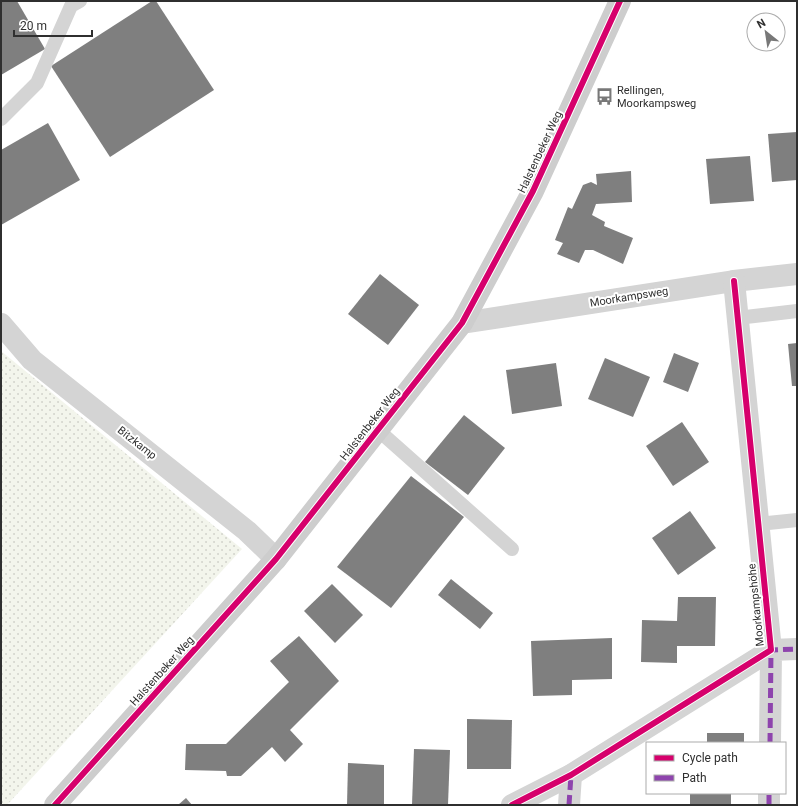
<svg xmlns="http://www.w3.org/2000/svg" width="798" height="806" font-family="Roboto,sans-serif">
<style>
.grass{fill:url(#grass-dots)}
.building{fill:#7f7f7f}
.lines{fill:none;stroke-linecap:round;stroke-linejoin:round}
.service{stroke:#d4d4d4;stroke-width:14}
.minor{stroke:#d4d4d4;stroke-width:22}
.secondary{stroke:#cdcdcd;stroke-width:22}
.quiet{stroke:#8e44ad;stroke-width:5;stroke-dasharray:10 5;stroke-linecap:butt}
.cycleway-casing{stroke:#fff;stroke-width:8}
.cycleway{stroke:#d6006c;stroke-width:6}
.labels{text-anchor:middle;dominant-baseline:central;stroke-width:4;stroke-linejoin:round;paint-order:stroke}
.poi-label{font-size:11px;fill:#2f2f2f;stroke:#fff;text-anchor:start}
.street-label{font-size:11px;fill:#2f2f2f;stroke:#fff}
</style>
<defs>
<pattern id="grass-dots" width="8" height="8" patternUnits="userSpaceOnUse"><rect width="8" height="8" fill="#f3f5ec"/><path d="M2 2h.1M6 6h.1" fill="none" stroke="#d1d2cb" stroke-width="1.8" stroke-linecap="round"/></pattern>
</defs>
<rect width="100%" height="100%" fill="#fff"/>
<path class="grass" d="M 1,351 L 242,549 L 7,805 L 1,805 Z"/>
<g class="building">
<path d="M 1,1 L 17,1 L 45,49 L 1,75 Z"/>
<path d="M 152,1 L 156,1 L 214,90 L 110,157 L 51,66 Z"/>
<path d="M 48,123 L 80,180 L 1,225 L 1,150 Z"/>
<path d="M 797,132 L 797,180 L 772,182 L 768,134 Z"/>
<path d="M 750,156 L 754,201 L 710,204 L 706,159 Z"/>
<path d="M 631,171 L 632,202 L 596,204 L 592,215 L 605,222 L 604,226 L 633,238 L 623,264 L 593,250 L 585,250 L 579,263 L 557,254 L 563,243 L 555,240 L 568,207 L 572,209 L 583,185 L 591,182 L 597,185 L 596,174 Z"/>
<path d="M 380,274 L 419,305 L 388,345 L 348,314 Z"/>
<path d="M 797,343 L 797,386 L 792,386 L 788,344 Z"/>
<path d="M 674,353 L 699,363 L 688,392 L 663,382 Z"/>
<path d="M 605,358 L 650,377 L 633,417 L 588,399 Z"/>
<path d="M 556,363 L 562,406 L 512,414 L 506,370 Z"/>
<path d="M 464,415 L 505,448 L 468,495 L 425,462 Z"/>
<path d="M 682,422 L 709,462 L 673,486 L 646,446 Z"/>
<path d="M 411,476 L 464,517 L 391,608 L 337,567 Z"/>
<path d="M 690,511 L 716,548 L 678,575 L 652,538 Z"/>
<path d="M 451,579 L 493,613 L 480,629 L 438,595 Z"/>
<path d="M 332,584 L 363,615 L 335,643 L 304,611 Z"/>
<path d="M 678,597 L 716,597 L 715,646 L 677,646 L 677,663 L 641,662 L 642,620 L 677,621 Z"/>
<path d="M 299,636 L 339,681 L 290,730 L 303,744 L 285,762 L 272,747 L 241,776 L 227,776 L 226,771 L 185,770 L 186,744 L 226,744 L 289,682 L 270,661 Z"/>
<path d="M 612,638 L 612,679 L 572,680 L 572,695 L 533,696 L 531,641 Z"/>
<path d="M 467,719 L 512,720 L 511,769 L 467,769 Z"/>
<rect x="707" y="733" width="37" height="10"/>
<path d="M 414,749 L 450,750 L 448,805 L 412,805 Z"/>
<path d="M 348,763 L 384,765 L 384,805 L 347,805 Z"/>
<rect x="690" y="793" width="41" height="12"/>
<path d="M 186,798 L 192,805 L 178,805 Z"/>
</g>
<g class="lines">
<g class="service">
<path d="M 1,119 L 37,83 L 71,6 L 80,1"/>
<path d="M 737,318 L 797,311"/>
<path d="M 378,430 L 512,549"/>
<path d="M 758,524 L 797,520"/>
</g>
<g class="minor">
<path d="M 462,323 L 734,281 L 797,274"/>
<path d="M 1,324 L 32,360 L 247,531 L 276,559"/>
<path d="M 770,743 L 771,650 L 797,649"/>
<path d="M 512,805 L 571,775 L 771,650 L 734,281"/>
<path d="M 569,805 L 571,775"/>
<path d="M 769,805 L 769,793"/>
</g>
<path class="secondary" d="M 55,805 L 276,559 L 462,323 L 533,191 L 620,1"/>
<g class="quiet">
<path d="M 770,743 L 771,650 L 797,649"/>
<path d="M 569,805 L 571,775"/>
<path d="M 769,805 L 769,793"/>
</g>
<defs>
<g id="cycleway">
<path d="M 55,805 L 276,559 L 462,323 L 533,191 L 620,1"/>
<path d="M 512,805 L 571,775 L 771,650 L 734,281"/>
</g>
</defs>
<use href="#cycleway" class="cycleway-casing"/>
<use href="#cycleway" class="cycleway"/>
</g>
<defs>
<symbol id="bus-bare" viewBox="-9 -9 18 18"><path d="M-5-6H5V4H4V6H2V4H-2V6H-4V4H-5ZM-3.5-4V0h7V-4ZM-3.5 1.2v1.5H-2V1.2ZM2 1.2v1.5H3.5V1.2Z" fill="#787878" stroke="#fff" stroke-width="2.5" paint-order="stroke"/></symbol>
</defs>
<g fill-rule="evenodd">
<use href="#bus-bare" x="592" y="84" width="25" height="25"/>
</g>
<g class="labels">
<g class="poi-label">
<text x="617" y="90">Rellingen,<tspan x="617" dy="13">Moorkampsweg</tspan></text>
</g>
<g class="street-label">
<text transform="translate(540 152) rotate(-65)">Halstenbeker Weg</text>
<text transform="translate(629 297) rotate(-9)">Moorkampsweg</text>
<text transform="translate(370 424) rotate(-52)">Halstenbeker Weg</text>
<text transform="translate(137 443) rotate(38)">Bitzkamp</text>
<text transform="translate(756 605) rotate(-96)">Moorkampshöhe</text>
<text transform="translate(162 671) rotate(-48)">Halstenbeker Weg</text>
</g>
</g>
<rect width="798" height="806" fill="none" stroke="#2f2f2f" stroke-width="4"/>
<rect x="646" y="742" width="140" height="52" fill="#ffffff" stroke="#acacac"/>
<rect x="654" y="755" width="20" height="6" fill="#d6006c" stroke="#acacac"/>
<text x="682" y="762" font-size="12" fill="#2f2f2f">Cycle path</text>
<rect x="654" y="775" width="20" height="6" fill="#8e44ad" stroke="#acacac"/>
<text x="682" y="782" font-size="12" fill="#2f2f2f">Path</text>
<g transform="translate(766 32) rotate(330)"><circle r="19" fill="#ffffff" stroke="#acacac"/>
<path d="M0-3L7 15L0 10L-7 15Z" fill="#787878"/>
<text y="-6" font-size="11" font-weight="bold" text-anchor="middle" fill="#2f2f2f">N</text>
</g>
<path d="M14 30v6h78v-6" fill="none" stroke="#2f2f2f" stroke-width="2"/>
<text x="20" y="30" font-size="12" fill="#2f2f2f" stroke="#ffffff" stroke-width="3" paint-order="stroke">20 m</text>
</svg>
